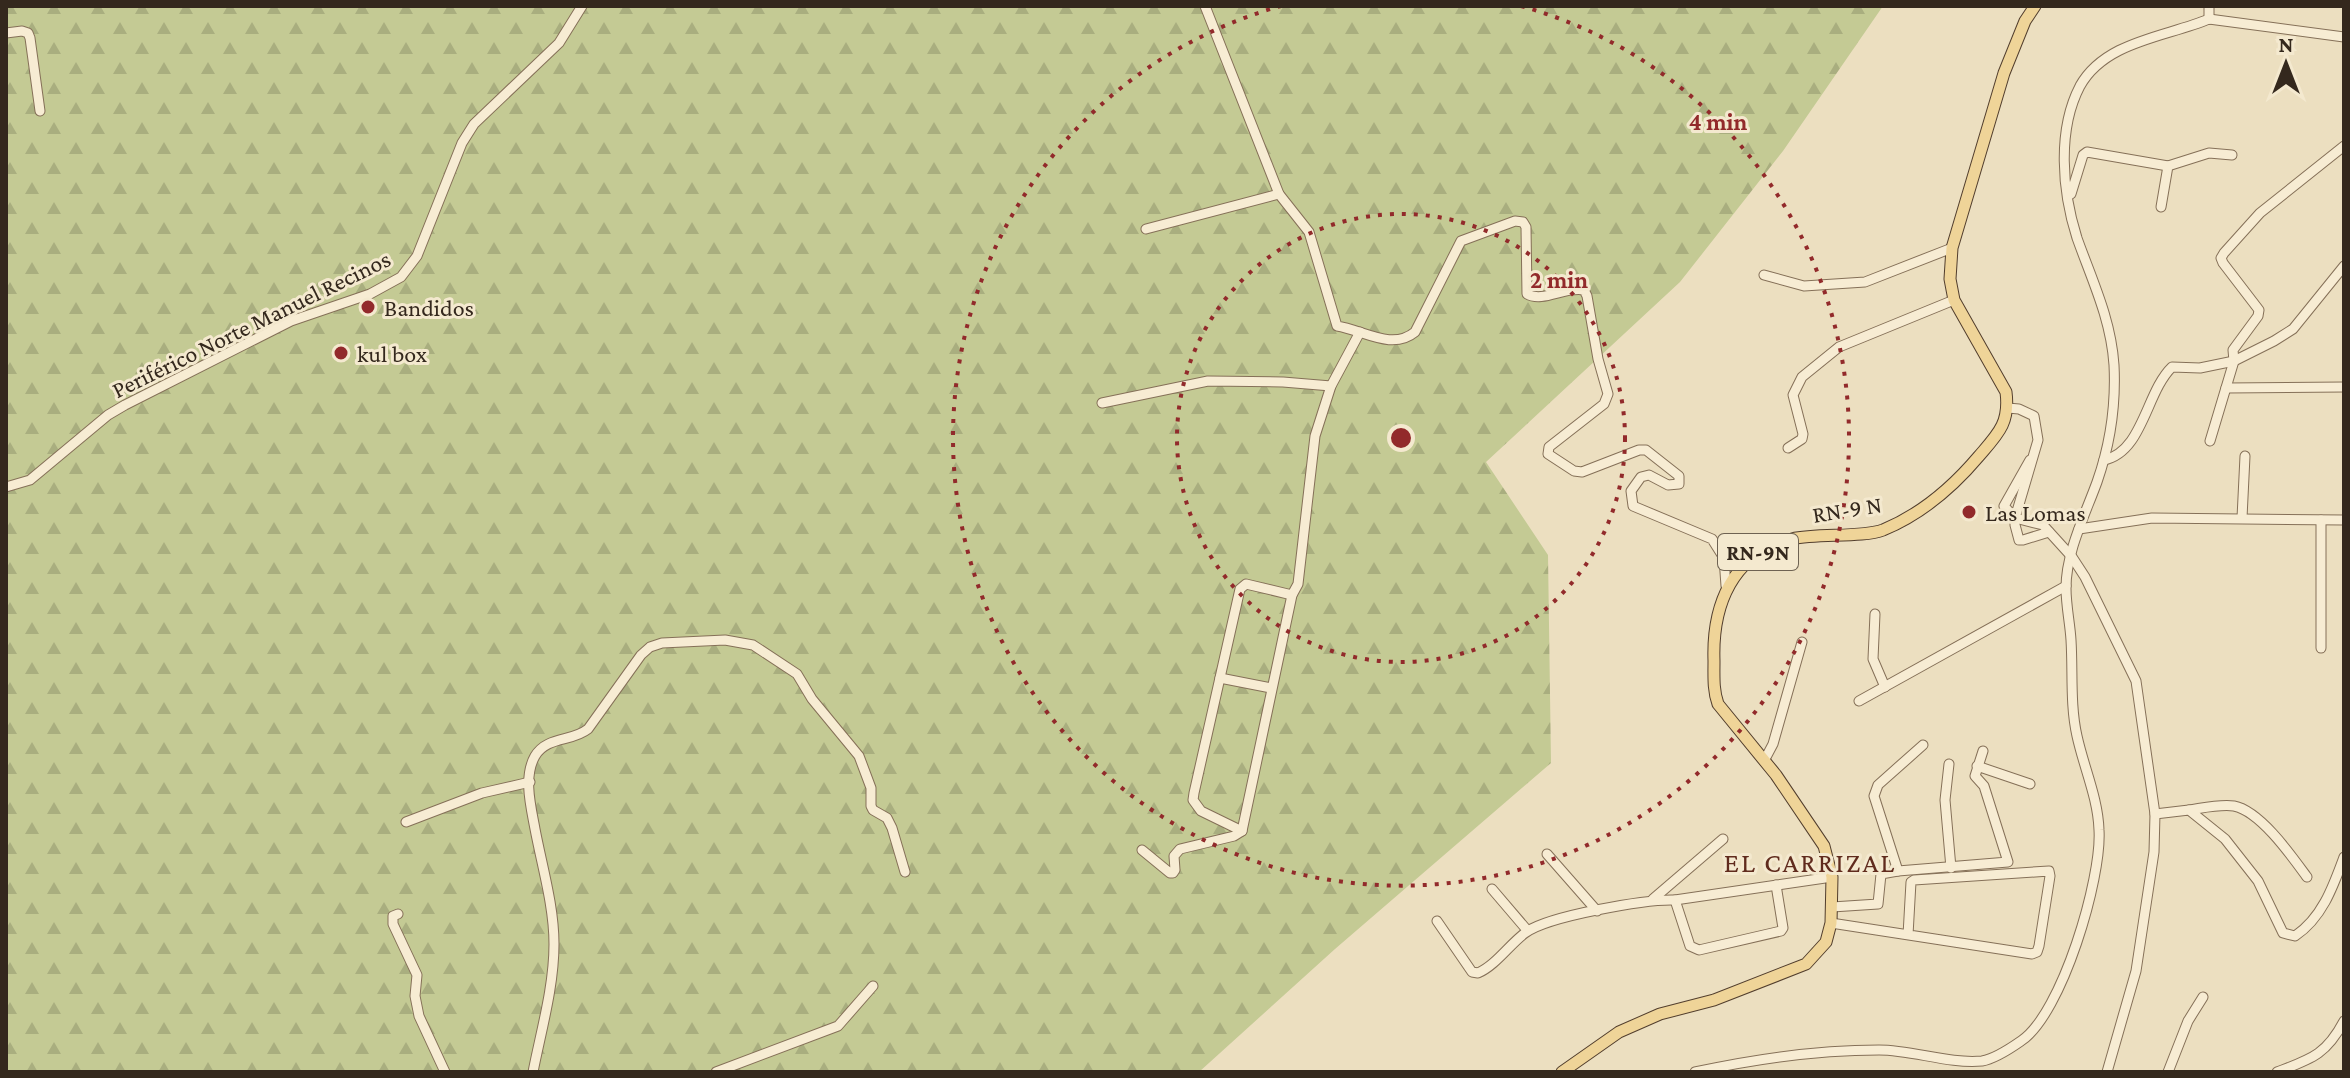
<svg xmlns="http://www.w3.org/2000/svg" width="2350" height="1078" font-family="'Crimson Pro',serif">
<style>
.forest{fill:url(#forest-firs)}
.lines{fill:none;stroke-linecap:round;stroke-linejoin:round}
.minor-casing{stroke:#857058;stroke-width:11}
.major-casing{stroke:#523e2d;stroke-width:13}
.minor{stroke:#f7ecd3;stroke-width:9}
.major{stroke:#efd498;stroke-width:11}
.ring{fill:none;stroke:#922a2b;stroke-width:4;stroke-dasharray:4 8}
.poi-dot{fill:#922a2b;stroke:#f4e9cf;stroke-width:3}
.labels{text-anchor:middle;dominant-baseline:central;stroke-width:6;stroke-linejoin:round;paint-order:stroke}
.shield{fill:#f4e9cf;stroke:#6e6252;stroke-width:2}
.shield-label{font-size:22px;font-weight:bold;fill:#34281d}
.poi-label{font-size:24px;fill:#34281d;stroke:#f4e9cf;text-anchor:start}
.street-label{font-size:24px;fill:#34281d;stroke:#f4e9cf}
.quarter-label{font-size:28px;letter-spacing:2px;fill:#602b1d;stroke:#f4e9cf}
.centre{fill:#922a2b;stroke:#f4e9cf;stroke-width:4}
.ring-label{font-size:24px;text-anchor:middle;font-weight:bold;fill:#922a2b;stroke:#f4e9cf;stroke-width:6;stroke-linejoin:round;paint-order:stroke}
</style>
<defs>
<pattern id="forest-firs" width="22" height="20" patternUnits="userSpaceOnUse" patternTransform="scale(2)"><rect width="22" height="20" fill="#c4ca94"/><path d="M5 1l3.5 6h-7zM16 11l3.5 6h-7z" fill="#a9ae7f"/></pattern>
</defs>
<rect width="100%" height="100%" fill="#ecdfc0"/>
<path class="forest" d="M 6,6 L 1883,6 L 1783,151 L 1680,282 L 1486,462 L 1548,555 L 1551,763 L 1335,949 L 1199,1072 L 6,1072 Z"/>
<g class="lines">
<defs>
<g id="minor">
<path d="M 1205,6 L 1279,194 L 1309,232 L 1337,326 C 1363,330 1392,351 1415,332 L 1461,241 L 1515,221 L 1523,222 L 1526,227 L 1527,294 C 1543,303 1565,286 1584,290 L 1587,296 L 1598,359 L 1608,394 L 1604,404 L 1549,447 L 1548,454 L 1574,471 L 1582,472 L 1639,450 L 1646,450 L 1679,476 L 1679,484 L 1668,485 L 1649,475 L 1641,477 L 1631,491 L 1633,506 L 1712,539 L 1724,558 L 1726,586"/>
<path d="M 2209,19 L 2344,37"/>
<path d="M 2209,19 L 2209,6"/>
<path d="M 6,33 L 22,31 L 28,33 L 30,38 L 40,111"/>
<path d="M 2071,194 L 2083,155 L 2087,152 L 2168,166"/>
<path d="M 2161,207 L 2168,166 L 2209,153 L 2232,155"/>
<path d="M 1146,229 L 1279,194"/>
<path d="M 1764,275 L 1804,286 L 1865,282 L 1952,248"/>
<path d="M 2226,388 L 2344,387"/>
<path d="M 1102,403 L 1208,381 L 1283,382 L 1331,386"/>
<path d="M 2008,408 L 2019,409 L 2034,416 L 2038,440 L 2015,518 L 2015,525 L 2019,540 L 2023,540 L 2049,532"/>
<path d="M 2210,441 L 2234,361 L 2233,350 L 2258,316 L 2259,310 L 2223,263 L 2221,258 L 2224,253 L 2260,213 L 2344,146"/>
<path d="M 1788,448 L 1802,439 L 1803,434 L 1793,395 L 1802,377 L 1839,347 L 1954,300"/>
<path d="M 2030,460 L 2004,506 L 2015,518 L 2043,525 L 2072,557 L 2085,577 L 2136,681 L 2155,814 L 2154,852 L 2136,971 L 2107,1072"/>
<path d="M 2104,460 C 2143,452 2146,392 2172,367 L 2200,368 L 2234,361 L 2274,341 L 2293,329 L 2344,266"/>
<path d="M 6,487 L 30,480 L 108,415 L 125,405 L 291,321 L 370,294 L 401,277 L 417,256 L 462,143 L 474,124 L 559,43 L 582,6"/>
<path d="M 2242,518 L 2245,456"/>
<path d="M 2079,529 L 2152,518 L 2344,520"/>
<path d="M 1875,614 L 1873,659 L 1885,687"/>
<path d="M 2321,648 L 2321,520"/>
<path d="M 1220,678 L 1271,688"/>
<path d="M 1859,701 L 2066,586"/>
<path d="M 1764,761 L 1773,744 L 1802,642"/>
<path d="M 1949,764 L 1945,800 L 1951,868"/>
<path d="M 1977,766 L 2030,784"/>
<path d="M 2189,810 C 2203,808 2220,804 2234,806 C 2260,811 2291,855 2307,877"/>
<path d="M 2155,814 L 2189,810 L 2225,839 L 2258,881 L 2283,933 L 2295,936 C 2322,918 2333,887 2344,857"/>
<path d="M 406,822 L 482,793 L 530,782"/>
<path d="M 1242,831 L 1201,811 L 1193,800 L 1194,793 L 1240,589 L 1246,584 L 1292,595"/>
<path d="M 1142,850 L 1170,873 L 1173,873 L 1175,870 L 1174,856 L 1180,849 L 1234,836 L 1242,831 L 1292,595 L 1298,584 L 1315,436 L 1331,386 L 1360,332"/>
<path d="M 1547,854 L 1597,911"/>
<path d="M 1898,871 L 1874,796 L 1878,785 L 1923,745"/>
<path d="M 1492,889 L 1527,930"/>
<path d="M 1653,899 L 1723,839"/>
<path d="M 1675,900 L 1690,946 L 1699,950 L 1781,931 L 1783,928 L 1776,885"/>
<path d="M 1832,907 L 1878,904 L 1881,874 L 1898,871 L 2008,862 L 1984,786 L 1975,776 L 1983,751"/>
<path d="M 398,914 L 393,916 L 393,924 L 417,975 L 415,996 L 419,1016 L 445,1072"/>
<path d="M 1437,921 L 1472,972 L 1478,973 C 1496,965 1509,945 1525,933 C 1547,916 1647,899 1675,900 L 1832,877"/>
<path d="M 1831,923 L 2032,954 L 2037,952 L 2039,946 L 2050,876 L 2049,871 L 1914,880 L 1911,882 L 1908,935"/>
<path d="M 533,1072 C 541,1031 554,987 554,944 C 554,906 542,866 535,829 C 531,807 523,777 535,756 C 547,736 572,742 588,729 L 641,655 L 650,647 L 662,643 L 725,640 L 753,645 L 797,674 L 812,699 L 859,756 L 871,788 L 871,806 L 873,810 L 887,818 L 892,828 L 905,872"/>
<path d="M 716,1072 L 838,1026 L 873,986"/>
<path d="M 1695,1072 C 1755,1059 1817,1050 1879,1050 C 1913,1050 1948,1064 1982,1061 C 1994,1059 2011,1048 2021,1041 C 2062,1014 2102,878 2099,830 C 2098,798 2084,768 2077,736 C 2070,705 2073,672 2071,640 C 2070,623 2066,606 2066,588 C 2066,552 2085,515 2097,482 C 2110,445 2116,405 2114,365 C 2111,319 2092,280 2077,238 C 2062,191 2057,130 2080,86 C 2105,41 2166,37 2209,19"/>
<path d="M 2168,1072 L 2188,1021 L 2203,997"/>
<path d="M 2277,1072 C 2311,1059 2326,1055 2344,1021"/>
</g>
<path id="major" d="M 1562,1072 L 1619,1032 L 1660,1014 L 1714,1000 L 1806,964 L 1826,942 L 1831,923 L 1832,877 L 1824,846 L 1776,775 L 1718,704 C 1713,690 1714,676 1714,661 C 1712,605 1732,554 1792,539 C 1817,533 1862,538 1883,530 C 1922,514 1952,488 1979,456 C 1998,434 2010,423 2006,392 L 1954,300 L 1950,279 L 1952,248 L 2004,73 L 2025,21 L 2035,6"/>
</defs>
<use href="#minor" class="minor-casing"/>
<use href="#major" class="major-casing"/>
<use href="#minor" class="minor"/>
<use href="#major" class="major"/>
</g>
<g class="ring">
<circle cx="1401" cy="438" r="224"/>
<path d="M1521 6A448 448 0 1 1 1281 6"/>
</g>
<g class="poi-dot">
<circle cx="368" cy="307" r="8"/>
<circle cx="341" cy="353" r="8"/>
<circle cx="1969" cy="512" r="8"/>
</g>
<g class="labels">
<rect class="shield" x="1718" y="534" width="80" height="36" rx="6"/>
<g class="shield-label">
<text x="1758" y="552">RN-9N</text>
</g>
<g class="poi-label">
<text x="384" y="307">Bandidos</text>
<text x="357" y="353">kul box</text>
<text x="1985" y="512">Las Lomas</text>
</g>
<g class="street-label">
<text transform="translate(251 324) rotate(-26)">Periférico Norte Manuel Recinos</text>
<text transform="translate(1847 509) rotate(-9)">RN-9 N</text>
</g>
<g class="quarter-label">
<text x="1810" y="862">EL CARRIZAL</text>
</g>
</g>
<circle cx="1401" cy="438" r="12" class="centre"/>
<g class="ring-label">
<text x="1718" y="130">4 min</text>
<text x="1559" y="288">2 min</text>
</g>
<rect width="2350" height="1078" fill="none" stroke="#34281d" stroke-width="16"/>
<g transform="translate(2286 64)" stroke="#f4e9cf" stroke-width="6" paint-order="stroke">
<path d="M0-6L14 30L0 20L-14 30Z" fill="#34281d"/>
<text y="-12" font-size="22" font-weight="bold" text-anchor="middle" fill="#34281d">N</text>
</g>
</svg>
